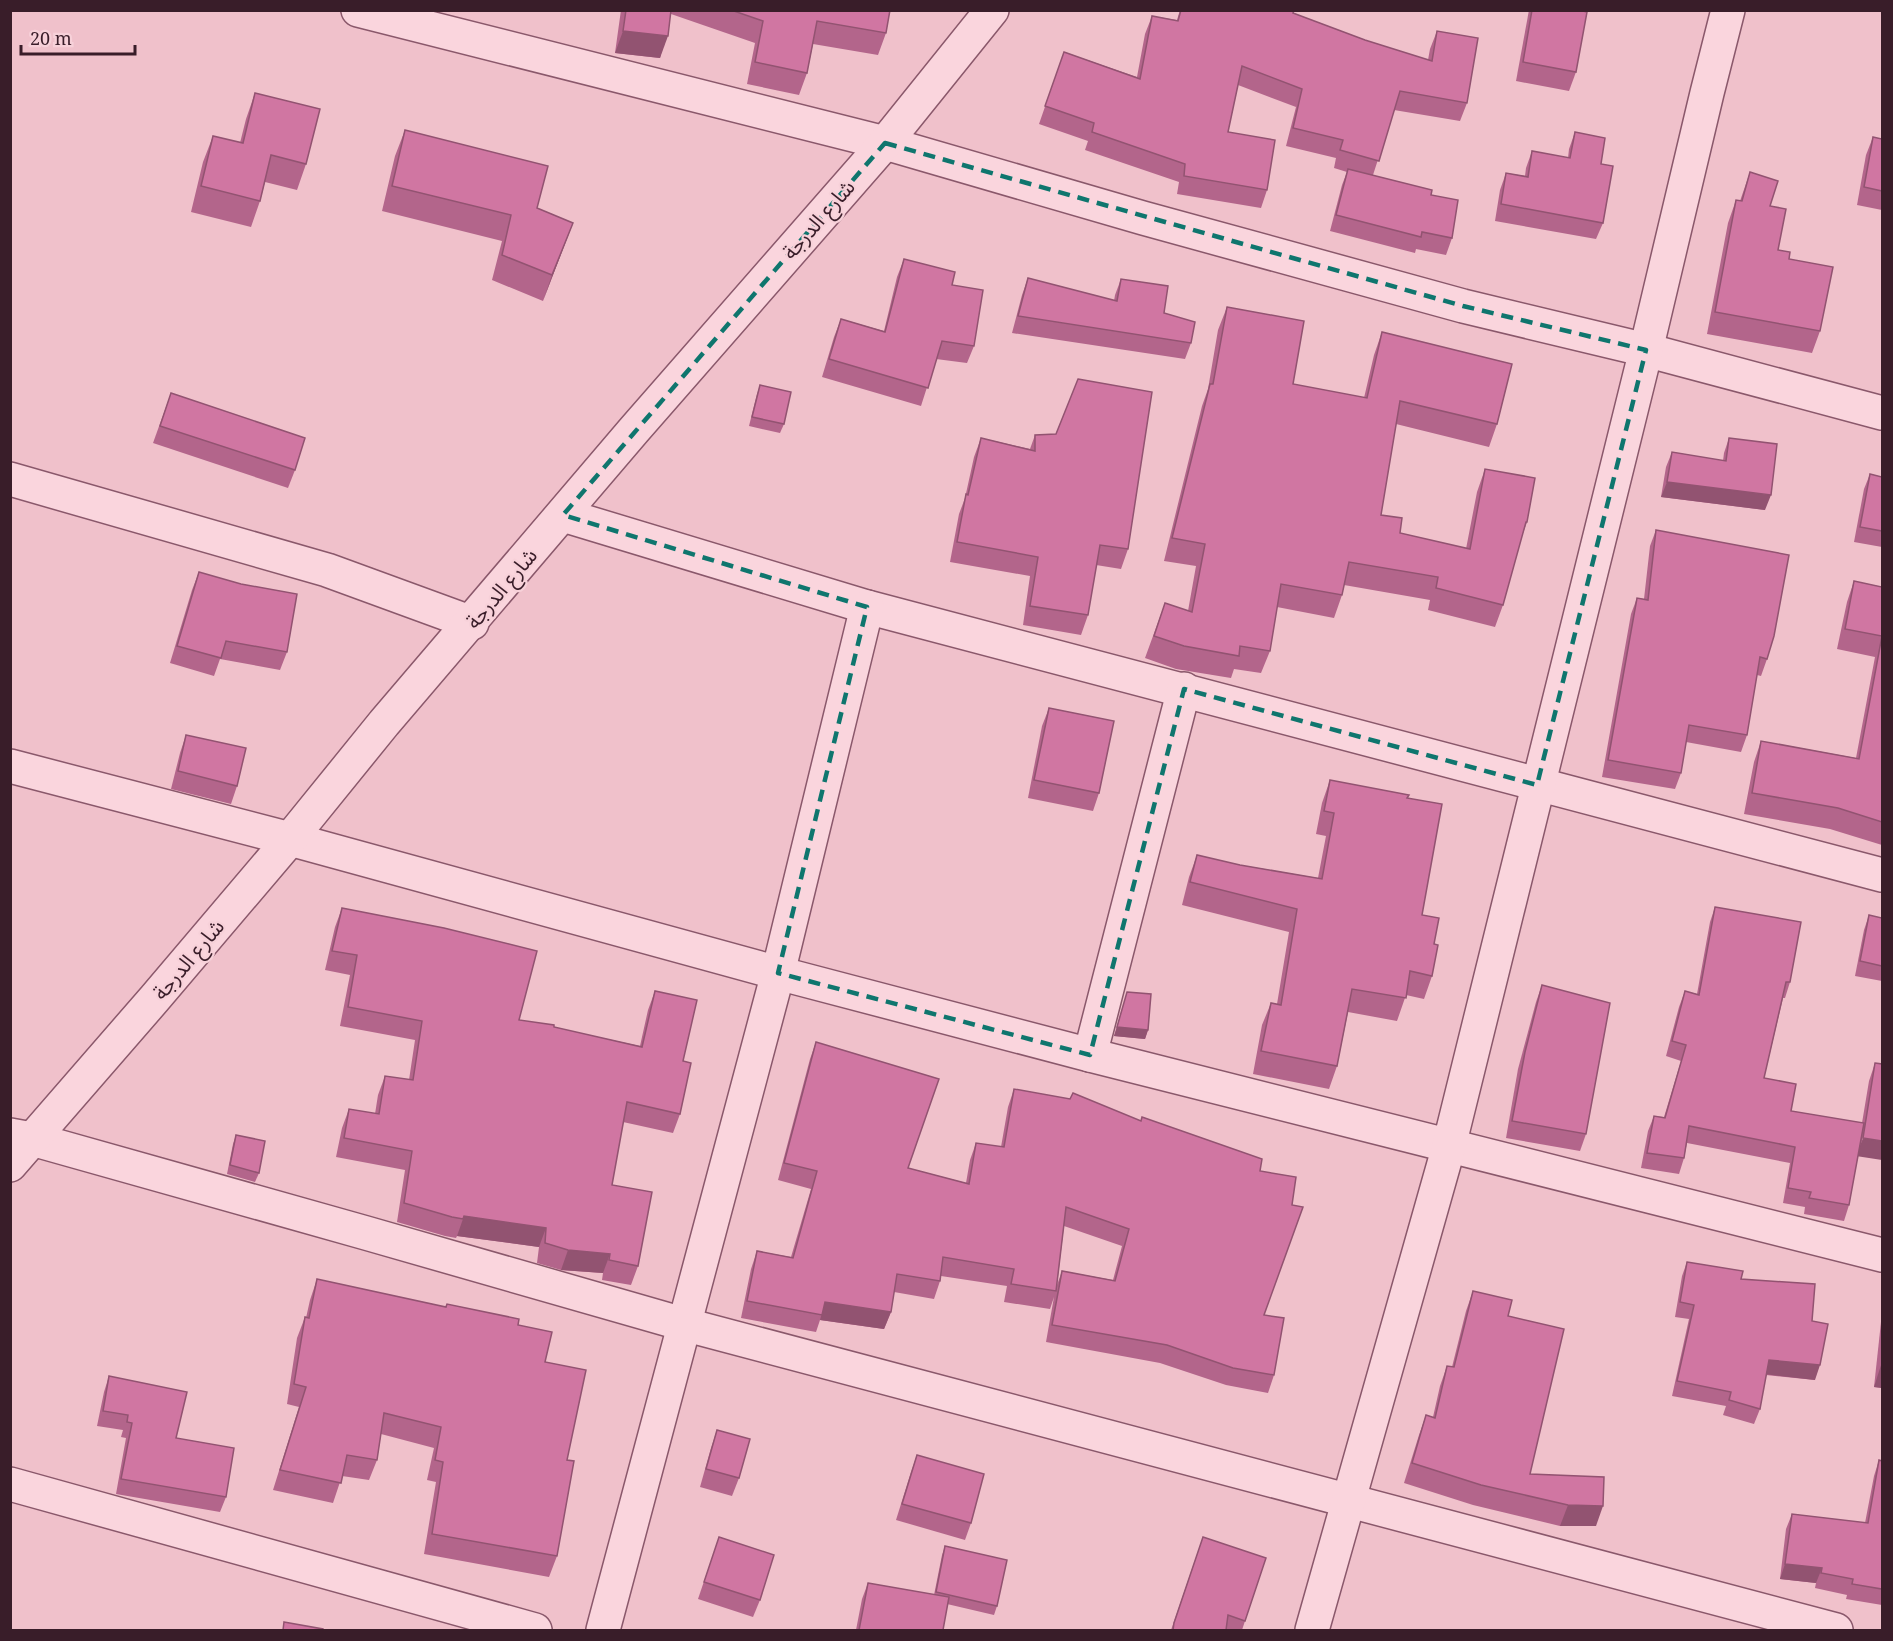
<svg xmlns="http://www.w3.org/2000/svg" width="1893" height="1641" font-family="'Noto Serif','Noto Sans Arabic',serif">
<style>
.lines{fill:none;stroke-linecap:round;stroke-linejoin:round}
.minor-casing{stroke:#8a586b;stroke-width:36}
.tertiary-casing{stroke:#8a586b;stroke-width:36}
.minor{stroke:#fad5dd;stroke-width:33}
.tertiary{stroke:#fad5dd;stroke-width:33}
.wall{fill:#b3658b;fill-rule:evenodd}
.shaded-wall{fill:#925371}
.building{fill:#d076a2;stroke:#925371;stroke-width:1.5}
.marked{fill:none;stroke:#0f766e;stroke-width:4.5;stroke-dasharray:12 8;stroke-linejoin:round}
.labels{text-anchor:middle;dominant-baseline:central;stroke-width:4.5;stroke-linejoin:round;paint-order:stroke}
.street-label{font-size:21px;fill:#391d29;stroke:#f7d1d9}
</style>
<rect width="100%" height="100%" fill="#f0c1cb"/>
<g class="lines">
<defs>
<g id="minor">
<path d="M 358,10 L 885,143 L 1143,218 L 1463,306 L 1646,350 L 1882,413"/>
<path d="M 10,479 L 327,570 L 472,623"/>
<path d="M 563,515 L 867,607 L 1882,875"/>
<path d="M 10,766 L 290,839 L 778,973 L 1090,1055 L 1882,1255"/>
<path d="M 1090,1055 L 1184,689"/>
<path d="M 10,1135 L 32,1139 L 366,1233 L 683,1324 L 1836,1630"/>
<path d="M 10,1484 L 535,1630"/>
<path d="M 603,1630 L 778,973 L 867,607"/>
<path d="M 1312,1630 L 1449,1146 L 1646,350 L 1707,93 L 1728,10"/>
</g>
<path id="tertiary" d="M 10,1165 L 155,998 L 290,839 L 384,723 L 634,430 L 885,143 L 992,10"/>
</defs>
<use href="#minor" class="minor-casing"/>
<use href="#tertiary" class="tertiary-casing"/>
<use href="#minor" class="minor"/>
<use href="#tertiary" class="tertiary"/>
</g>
<g class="wall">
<path d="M 621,10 L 890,10 L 886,33 L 878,55 L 813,44 L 807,73 L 799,95 L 747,84 L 755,43 L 671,14 L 660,58 L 615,53 Z"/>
<path d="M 1180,10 L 1294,10 L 1293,13 L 1365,40 L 1428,60 L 1430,49 L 1437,31 L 1467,103 L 1460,121 L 1394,110 L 1373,175 L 1431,195 L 1452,238 L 1446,255 L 1416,249 L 1415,253 L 1330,231 L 1342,185 L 1347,172 L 1334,168 L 1336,158 L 1286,146 L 1296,107 L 1238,85 L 1228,132 L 1267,190 L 1261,208 L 1177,194 L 1179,182 L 1085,150 L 1088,141 L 1039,124 L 1064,52 L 1137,77 L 1145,34 L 1152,16 L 1177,20 Z"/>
<path d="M 1529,10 L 1579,10 L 1576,72 L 1569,91 L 1516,81 Z"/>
<path d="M 255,93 L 306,164 L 297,190 L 265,182 L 260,201 L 251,227 L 191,212 L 203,162 L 213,136 L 240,143 L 246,119 Z"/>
<path d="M 405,130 L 537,208 L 573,223 L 543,301 L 492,280 L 502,241 L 382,211 L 395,156 Z"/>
<path d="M 1575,132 L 1601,164 L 1603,223 L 1596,239 L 1495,221 L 1500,190 L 1506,173 L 1525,176 L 1526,168 L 1532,151 L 1568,158 L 1569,149 Z"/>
<path d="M 1873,137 L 1882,139 L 1882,210 L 1857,205 L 1866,155 Z"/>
<path d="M 1750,172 L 1770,206 L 1778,250 L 1789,259 L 1820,331 L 1812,353 L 1707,334 L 1728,223 L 1736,200 L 1740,201 Z"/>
<path d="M 904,259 L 952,285 L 974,346 L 967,363 L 936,359 L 921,406 L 822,377 L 834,337 L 841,319 L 884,331 L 897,277 Z"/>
<path d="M 1028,278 L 1114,301 L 1115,295 L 1121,279 L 1164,313 L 1191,343 L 1185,359 L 1012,333 L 1022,295 Z"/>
<path d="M 1227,307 L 1293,384 L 1364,398 L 1374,355 L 1382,332 L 1497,424 L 1489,447 L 1396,424 L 1381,515 L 1400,533 L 1466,549 L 1477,492 L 1485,469 L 1527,522 L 1521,539 L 1503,605 L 1495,627 L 1428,610 L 1430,600 L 1344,585 L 1342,595 L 1334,618 L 1277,607 L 1270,651 L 1261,673 L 1234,669 L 1231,678 L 1176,669 L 1145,658 L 1165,603 L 1188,611 L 1196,566 L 1164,561 L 1202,406 L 1208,389 L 1218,330 Z"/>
<path d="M 760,385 L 784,424 L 780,433 L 749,426 L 757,394 Z"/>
<path d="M 171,393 L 295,470 L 288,488 L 153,443 Z"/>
<path d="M 1035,435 L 1128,549 L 1121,569 L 1096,565 L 1088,615 L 1081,635 L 1023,625 L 1030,576 L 950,562 L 959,514 L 965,498 L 974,457 L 981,438 L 1030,449 Z"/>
<path d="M 1729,438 L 1765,510 L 1661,497 L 1666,467 L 1672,452 L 1723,461 L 1724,453 Z"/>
<path d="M 1870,474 L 1882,477 L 1882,547 L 1854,542 L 1864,489 Z"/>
<path d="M 1656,530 L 1767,659 L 1761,676 L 1757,675 L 1747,735 L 1741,752 L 1686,742 L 1681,773 L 1675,789 L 1602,777 L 1631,614 L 1637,598 L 1644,599 L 1650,546 Z"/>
<path d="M 199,572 L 287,652 L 280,670 L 220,659 L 214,676 L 170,663 L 192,590 Z"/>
<path d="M 1854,581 L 1882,587 L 1882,845 L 1830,829 L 1744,814 L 1754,762 L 1761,741 L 1856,758 L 1875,657 L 1837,649 L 1847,602 Z"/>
<path d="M 1049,708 L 1099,793 L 1093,811 L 1028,798 L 1042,726 Z"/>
<path d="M 186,735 L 237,786 L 231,804 L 171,789 L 180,753 Z"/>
<path d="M 1330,780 L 1407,798 L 1422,915 L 1434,944 L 1432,976 L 1424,999 L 1406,995 L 1397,1021 L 1348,1012 L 1337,1066 L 1329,1089 L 1253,1074 L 1262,1025 L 1271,1003 L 1277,1004 L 1289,932 L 1182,905 L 1189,877 L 1197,855 L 1240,865 L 1318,878 L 1326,836 L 1316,834 L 1322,803 Z"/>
<path d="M 1715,907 L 1790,982 L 1785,998 L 1783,998 L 1764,1078 L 1791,1111 L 1862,1123 L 1869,1081 L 1875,1063 L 1882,1064 L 1858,1156 L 1849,1205 L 1844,1221 L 1804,1214 L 1805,1207 L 1783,1203 L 1790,1163 L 1687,1143 L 1684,1158 L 1679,1174 L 1641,1168 L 1648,1131 L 1654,1116 L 1664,1117 L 1681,1061 L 1666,1056 L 1679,1007 L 1685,991 L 1697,994 L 1710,922 Z"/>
<path d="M 342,908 L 519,1020 L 640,1046 L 648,1010 L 655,991 L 683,1061 L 680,1114 L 673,1133 L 623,1122 L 612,1185 L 638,1266 L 631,1285 L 602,1280 L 603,1273 L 561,1270 L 537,1263 L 539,1247 L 457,1236 L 456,1238 L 445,1236 L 397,1222 L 405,1170 L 336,1157 L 342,1128 L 349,1109 L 375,1114 L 378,1095 L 385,1076 L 409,1080 L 415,1040 L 340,1026 L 350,975 L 325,970 L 335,927 Z"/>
<path d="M 1869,915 L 1882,918 L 1882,981 L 1855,976 L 1864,930 Z"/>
<path d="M 1542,985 L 1586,1134 L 1580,1151 L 1506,1138 L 1518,1069 L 1536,1002 Z"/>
<path d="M 1127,992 L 1148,1030 L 1145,1039 L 1114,1036 Z"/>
<path d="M 816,1042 L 908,1168 L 966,1183 L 970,1160 L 976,1143 L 1001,1147 L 1008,1107 L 1014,1089 L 1260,1171 L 1264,1315 L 1274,1375 L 1268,1393 L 1226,1385 L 1160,1363 L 1046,1342 L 1054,1297 L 1050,1309 L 1004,1302 L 1007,1286 L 941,1276 L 940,1281 L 934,1299 L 894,1292 L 891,1312 L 884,1329 L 820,1320 L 816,1332 L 741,1318 L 751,1269 L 757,1251 L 791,1257 L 811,1189 L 778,1180 L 810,1059 ZM 1064,1226 L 1122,1246 L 1113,1280 L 1062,1271 L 1057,1285 Z"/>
<path d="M 236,1135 L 259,1173 L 255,1182 L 227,1174 L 233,1144 Z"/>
<path d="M 1687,1262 L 1741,1279 L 1812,1321 L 1815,1380 L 1766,1375 L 1760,1409 L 1754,1424 L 1723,1415 L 1726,1406 L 1672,1396 L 1689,1319 L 1675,1317 L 1682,1276 Z"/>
<path d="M 317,1279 L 445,1307 L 447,1304 L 518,1325 L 545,1362 L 567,1460 L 557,1556 L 549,1577 L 424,1554 L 436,1482 L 427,1480 L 434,1448 L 381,1434 L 377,1460 L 369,1480 L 342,1476 L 333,1503 L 273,1490 L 299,1407 L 287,1404 L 297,1338 L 305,1317 L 306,1318 L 310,1300 Z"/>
<path d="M 1473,1291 L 1508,1316 L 1530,1474 L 1596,1526 L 1560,1526 L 1473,1505 L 1404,1483 L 1419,1435 L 1426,1415 L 1433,1417 L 1440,1386 L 1447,1366 L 1452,1367 L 1466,1311 Z"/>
<path d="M 1882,1318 L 1882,1388 L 1874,1387 L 1881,1322 Z"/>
<path d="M 109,1376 L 176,1438 L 226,1497 L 220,1512 L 116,1494 L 126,1438 L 121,1437 L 123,1430 L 97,1426 L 104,1392 Z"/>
<path d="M 717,1430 L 739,1478 L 732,1496 L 700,1487 L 711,1448 Z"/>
<path d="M 917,1455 L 971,1523 L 965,1540 L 896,1520 L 911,1472 Z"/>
<path d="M 1879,1460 L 1882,1461 L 1882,1605 L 1846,1599 L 1847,1595 L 1815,1588 L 1816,1583 L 1780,1579 L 1786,1529 L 1792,1514 L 1865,1523 L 1874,1476 Z"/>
<path d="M 719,1537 L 760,1600 L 753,1617 L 698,1599 Z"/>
<path d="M 1203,1537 L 1266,1558 L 1242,1630 L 1171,1630 Z"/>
<path d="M 945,1546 L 997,1606 L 994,1615 L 947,1604 L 943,1630 L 856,1630 L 862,1599 L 868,1583 L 934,1595 L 942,1555 Z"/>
</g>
<g class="shaded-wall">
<path d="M 623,31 L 668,36 L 660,58 L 615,53 Z"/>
<path d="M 573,223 L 543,301 L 552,275 Z"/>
<path d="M 1667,482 L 1771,495 L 1765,510 L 1661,497 Z"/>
<path d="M 1117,1027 L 1148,1030 L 1145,1039 L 1114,1036 Z"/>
<path d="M 1863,1138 L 1882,1141 L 1882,1160 L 1856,1156 Z"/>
<path d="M 464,1216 L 546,1228 L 539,1247 L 457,1236 Z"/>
<path d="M 568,1250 L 610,1254 L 603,1273 L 561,1270 Z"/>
<path d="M 825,1302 L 891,1312 L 884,1329 L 820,1320 Z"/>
<path d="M 1769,1360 L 1820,1365 L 1815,1380 L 1764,1374 Z"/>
<path d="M 1882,1362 L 1882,1388 L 1874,1387 Z"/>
<path d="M 1568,1505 L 1603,1506 L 1596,1526 L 1560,1526 Z"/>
<path d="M 1785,1564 L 1822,1568 L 1816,1583 L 1780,1579 Z"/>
</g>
<g class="building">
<path d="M 626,10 L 671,10 L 668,36 L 623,31 Z"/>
<path d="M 731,10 L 890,10 L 886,33 L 817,21 L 807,73 L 755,62 L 763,21 Z"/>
<path d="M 1181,10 L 1294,10 L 1293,13 L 1365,40 L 1432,61 L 1437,31 L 1478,38 L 1467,103 L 1400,91 L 1379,161 L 1340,150 L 1343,140 L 1293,128 L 1302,89 L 1242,66 L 1228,132 L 1275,140 L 1267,190 L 1184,176 L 1185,164 L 1092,132 L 1094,123 L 1045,106 L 1064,52 L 1140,79 L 1152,16 L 1178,21 Z"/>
<path d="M 1532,10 L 1579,10 L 1587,12 L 1576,72 L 1523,62 Z"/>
<path d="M 255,93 L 320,109 L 306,164 L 271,155 L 260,201 L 201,186 L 213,136 L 243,143 Z"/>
<path d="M 405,130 L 548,166 L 537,208 L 573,223 L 552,275 L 502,255 L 511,215 L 392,186 Z"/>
<path d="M 1575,132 L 1605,138 L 1601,164 L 1613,166 L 1603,223 L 1501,204 L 1506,173 L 1528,177 L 1532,151 L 1570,158 Z"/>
<path d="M 1873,137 L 1882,139 L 1882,191 L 1864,187 Z"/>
<path d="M 1348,169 L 1432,190 L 1431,195 L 1458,200 L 1452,238 L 1422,232 L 1421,237 L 1336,215 Z"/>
<path d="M 1750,172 L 1778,181 L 1770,206 L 1786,209 L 1778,250 L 1790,252 L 1789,259 L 1833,267 L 1820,331 L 1715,312 L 1736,200 L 1742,201 Z"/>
<path d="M 904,259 L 955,272 L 952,285 L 983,290 L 974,346 L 942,341 L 928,388 L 829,359 L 841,319 L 885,332 Z"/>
<path d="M 1028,278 L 1117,301 L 1121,279 L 1168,286 L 1164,313 L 1195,322 L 1191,343 L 1018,316 Z"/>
<path d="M 1227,307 L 1304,321 L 1293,384 L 1367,398 L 1382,332 L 1512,364 L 1497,424 L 1400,401 L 1381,515 L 1402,518 L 1400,533 L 1470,549 L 1485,469 L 1535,478 L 1527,522 L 1526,522 L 1503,605 L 1436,588 L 1438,577 L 1349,562 L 1342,595 L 1281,584 L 1270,651 L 1240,646 L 1239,656 L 1184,646 L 1154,636 L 1165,603 L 1192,612 L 1205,544 L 1172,538 L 1210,384 L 1213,384 Z"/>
<path d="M 1078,379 L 1152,392 L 1128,549 L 1100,545 L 1088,615 L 1030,606 L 1038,557 L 957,542 L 966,494 L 968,495 L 981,438 L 1035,451 L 1035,435 L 1056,434 Z"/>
<path d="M 760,385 L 791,392 L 784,424 L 752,417 Z"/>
<path d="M 171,393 L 305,438 L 295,470 L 160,426 Z"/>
<path d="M 1729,438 L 1777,444 L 1771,495 L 1667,482 L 1672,452 L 1726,461 Z"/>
<path d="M 1870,474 L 1882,477 L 1882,531 L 1860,527 Z"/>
<path d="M 1656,530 L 1789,555 L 1774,636 L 1767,659 L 1760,657 L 1747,735 L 1689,725 L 1681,773 L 1608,760 L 1637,598 L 1648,600 Z"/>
<path d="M 199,572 L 241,584 L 297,594 L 287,652 L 226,641 L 221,658 L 177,646 Z"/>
<path d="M 1854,581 L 1882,587 L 1882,822 L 1838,808 L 1752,793 L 1761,741 L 1859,759 L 1882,636 L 1845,629 Z"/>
<path d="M 1049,708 L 1114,721 L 1099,793 L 1034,780 Z"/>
<path d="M 186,735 L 246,748 L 237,786 L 178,771 Z"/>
<path d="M 1330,780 L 1409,795 L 1407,798 L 1442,804 L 1422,915 L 1439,918 L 1434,944 L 1438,945 L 1432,976 L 1410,971 L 1406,998 L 1352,989 L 1337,1066 L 1261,1051 L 1271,1003 L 1281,1005 L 1297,909 L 1190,882 L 1197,855 L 1240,865 L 1322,879 L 1334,813 L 1324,811 Z"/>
<path d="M 1715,907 L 1801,922 L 1790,982 L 1786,982 L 1764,1078 L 1796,1084 L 1791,1111 L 1864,1123 L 1849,1205 L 1809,1198 L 1811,1192 L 1788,1188 L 1795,1147 L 1689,1126 L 1684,1158 L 1647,1153 L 1654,1116 L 1665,1118 L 1686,1045 L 1672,1041 L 1685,991 L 1699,995 Z"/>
<path d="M 342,908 L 444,928 L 537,951 L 519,1020 L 554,1025 L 554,1027 L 642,1047 L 655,991 L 697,1000 L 683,1061 L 691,1063 L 680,1114 L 627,1102 L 612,1185 L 652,1192 L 638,1266 L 609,1260 L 610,1254 L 568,1250 L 545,1243 L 546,1228 L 464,1216 L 463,1219 L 452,1217 L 404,1203 L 412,1151 L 344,1138 L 349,1109 L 379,1114 L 385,1076 L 413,1080 L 422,1021 L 348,1007 L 357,955 L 332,951 Z"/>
<path d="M 1869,915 L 1882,918 L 1882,966 L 1860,961 Z"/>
<path d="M 1542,985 L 1610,1003 L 1586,1134 L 1512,1121 L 1525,1052 Z"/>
<path d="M 1127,992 L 1151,994 L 1148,1030 L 1117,1027 Z"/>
<path d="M 816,1042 L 939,1079 L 908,1168 L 969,1184 L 976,1143 L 1004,1147 L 1014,1089 L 1070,1099 L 1073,1093 L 1141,1121 L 1142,1117 L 1262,1159 L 1260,1171 L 1296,1177 L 1292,1205 L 1303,1207 L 1264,1315 L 1284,1318 L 1274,1375 L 1233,1368 L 1167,1345 L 1052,1325 L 1062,1271 L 1115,1281 L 1129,1229 L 1066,1207 L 1056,1291 L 1011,1284 L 1014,1269 L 943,1257 L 940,1281 L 897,1274 L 891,1312 L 825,1302 L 822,1315 L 747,1301 L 757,1251 L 793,1258 L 817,1171 L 784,1163 Z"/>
<path d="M 1875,1063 L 1882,1064 L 1882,1141 L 1863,1138 Z"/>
<path d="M 236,1135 L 265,1141 L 259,1173 L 230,1165 Z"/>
<path d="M 1687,1262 L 1743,1271 L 1741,1279 L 1815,1284 L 1812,1321 L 1828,1324 L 1820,1365 L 1769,1360 L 1760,1409 L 1729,1400 L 1731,1392 L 1677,1381 L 1694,1305 L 1680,1302 Z"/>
<path d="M 317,1279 L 446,1307 L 447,1304 L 519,1319 L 518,1325 L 552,1332 L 545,1362 L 586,1370 L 567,1460 L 574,1461 L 557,1556 L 432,1534 L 443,1462 L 435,1460 L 441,1427 L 384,1413 L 377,1460 L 347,1455 L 341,1483 L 280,1470 L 306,1387 L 294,1384 L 305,1317 L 309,1318 Z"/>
<path d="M 1473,1291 L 1512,1300 L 1508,1316 L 1564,1329 L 1530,1474 L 1604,1477 L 1603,1506 L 1568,1505 L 1481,1485 L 1412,1463 L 1426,1415 L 1435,1418 L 1447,1366 L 1454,1367 Z"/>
<path d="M 109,1376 L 187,1392 L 176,1438 L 234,1448 L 226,1497 L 121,1479 L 132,1423 L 127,1422 L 128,1415 L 103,1411 Z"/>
<path d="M 717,1430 L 750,1439 L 739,1478 L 706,1469 Z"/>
<path d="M 917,1455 L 984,1474 L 971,1523 L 902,1504 Z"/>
<path d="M 1879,1460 L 1882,1461 L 1882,1589 L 1852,1584 L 1853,1579 L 1821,1573 L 1822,1568 L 1785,1564 L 1792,1514 L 1868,1523 Z"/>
<path d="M 719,1537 L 774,1555 L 760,1600 L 704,1582 Z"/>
<path d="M 1203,1537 L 1266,1558 L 1245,1621 L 1228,1615 L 1226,1630 L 1173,1630 L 1174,1623 Z"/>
<path d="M 945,1546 L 1007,1560 L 997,1606 L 936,1592 Z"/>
<path d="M 868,1583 L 949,1597 L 943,1630 L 859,1630 Z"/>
<path d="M 284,1622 L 323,1629 L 323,1630 L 283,1630 Z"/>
</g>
<path class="marked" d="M 885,143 L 1463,306 L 1646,350 L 1537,785 L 1184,689 L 1090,1055 L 778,973 L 867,607 L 563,515 Z"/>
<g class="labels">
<g class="street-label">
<text transform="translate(818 219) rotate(-49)">شارع الدرجة</text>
<text transform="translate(501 588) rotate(-50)">شارع الدرجة</text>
<text transform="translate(188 959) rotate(-50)">شارع الدرجة</text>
</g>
</g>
<rect width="1893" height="1641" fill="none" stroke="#391d29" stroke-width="24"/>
<path d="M21 45v9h114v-9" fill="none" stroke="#391d29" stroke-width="3"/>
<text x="30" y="45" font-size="18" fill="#391d29" stroke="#f7d1d9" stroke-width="4.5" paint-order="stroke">20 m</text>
</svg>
